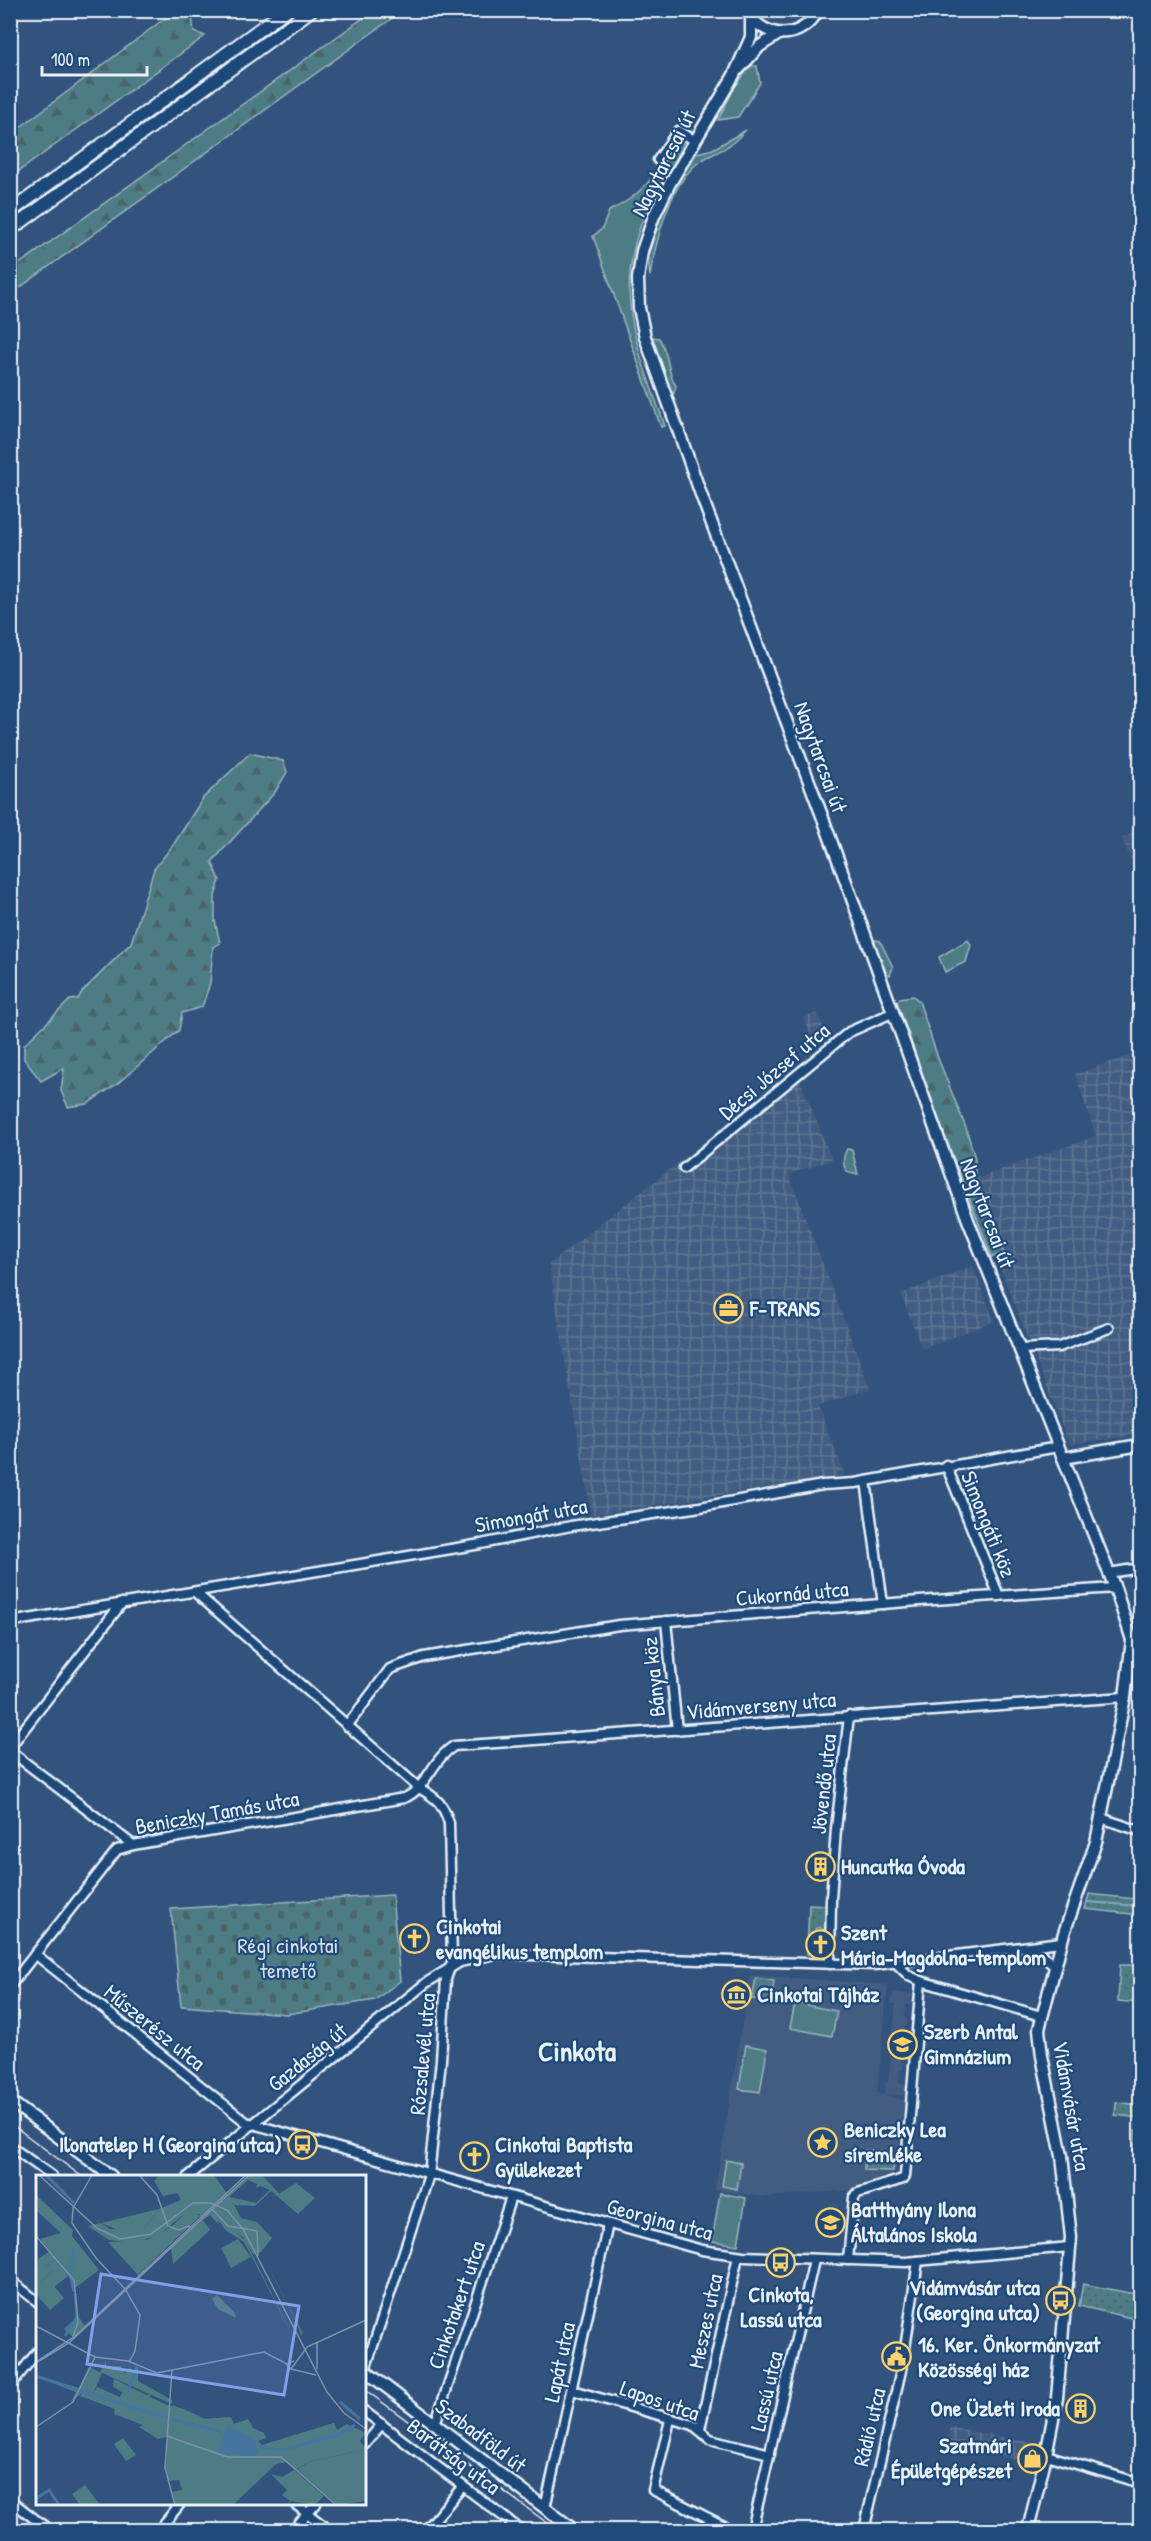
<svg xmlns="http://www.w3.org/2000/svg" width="1151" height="2541" font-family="'Patrick Hand',sans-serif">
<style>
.built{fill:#435d81}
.industrial{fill:url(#industrial-grid)}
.grass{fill:#4e7c85;stroke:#9bb6be;stroke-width:1.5}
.forest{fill:url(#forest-firs);stroke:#9bb6be;stroke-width:1.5}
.cemetery{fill:url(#cemetery-stones);stroke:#9bb6be;stroke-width:1.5}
.park{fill:url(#park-crowns);stroke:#9bb6be;stroke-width:1.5}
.garden{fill:url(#garden-dots);stroke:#9bb6be;stroke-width:1.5}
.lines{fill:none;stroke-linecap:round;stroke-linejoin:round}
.stream{stroke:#87a7c4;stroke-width:2}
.minor-casing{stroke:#e8f1f8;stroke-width:13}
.major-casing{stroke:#e8f1f8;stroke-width:15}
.highway-casing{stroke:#e8f1f8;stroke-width:16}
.minor{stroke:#1f4a7a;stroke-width:8}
.major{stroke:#1f4a7a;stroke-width:10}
.highway{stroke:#1f4a7a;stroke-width:12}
.tram{stroke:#e8f1f8;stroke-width:1.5}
.labels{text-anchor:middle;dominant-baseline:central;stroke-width:4.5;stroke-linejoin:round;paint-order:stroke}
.street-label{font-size:22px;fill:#e8f1f8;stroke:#1f4a7a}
.poi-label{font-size:22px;font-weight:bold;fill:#e8f1f8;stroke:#1f4a7a;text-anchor:start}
.park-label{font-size:22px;fill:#d1dfe7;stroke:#1f4a7a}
.district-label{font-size:28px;font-weight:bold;fill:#e8f1f8;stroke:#1f4a7a}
.inset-river{fill:none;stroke:#4675a2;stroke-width:3}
.inset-road{fill:none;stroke:#7b92ae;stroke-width:1.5}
.view{fill:#82a0e8;fill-opacity:0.15;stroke:#82a0e8;stroke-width:3}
.inset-edge{fill:none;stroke:#e8f1f8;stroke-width:3}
</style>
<defs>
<pattern id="industrial-grid" width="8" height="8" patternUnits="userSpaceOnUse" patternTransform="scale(1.5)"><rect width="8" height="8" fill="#435d81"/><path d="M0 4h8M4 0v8" fill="none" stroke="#5e7594"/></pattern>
<pattern id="forest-firs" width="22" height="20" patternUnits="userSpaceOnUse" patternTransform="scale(1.5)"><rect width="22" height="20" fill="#4e7c85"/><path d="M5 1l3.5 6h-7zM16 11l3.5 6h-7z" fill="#4a656a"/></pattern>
<pattern id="cemetery-stones" width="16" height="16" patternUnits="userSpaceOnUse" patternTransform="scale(1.5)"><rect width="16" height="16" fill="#4e7c85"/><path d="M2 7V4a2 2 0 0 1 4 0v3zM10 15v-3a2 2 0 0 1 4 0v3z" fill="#4a656a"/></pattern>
<pattern id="park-crowns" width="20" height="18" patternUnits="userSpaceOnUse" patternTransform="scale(1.5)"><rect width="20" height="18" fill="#4e7c85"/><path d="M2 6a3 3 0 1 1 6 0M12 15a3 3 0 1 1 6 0" fill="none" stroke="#4a656a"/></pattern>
<pattern id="garden-dots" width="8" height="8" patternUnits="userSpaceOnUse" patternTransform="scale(1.5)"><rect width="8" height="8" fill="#4e7c85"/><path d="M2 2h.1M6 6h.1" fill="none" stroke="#4a656a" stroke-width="1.8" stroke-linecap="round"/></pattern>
</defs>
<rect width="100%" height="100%" fill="#32537d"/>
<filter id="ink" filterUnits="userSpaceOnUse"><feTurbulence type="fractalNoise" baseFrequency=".0167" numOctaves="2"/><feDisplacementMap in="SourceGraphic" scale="12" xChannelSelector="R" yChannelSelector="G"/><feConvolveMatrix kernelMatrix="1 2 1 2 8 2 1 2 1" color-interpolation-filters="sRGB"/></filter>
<g filter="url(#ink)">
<g class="built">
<path d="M 750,1975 L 888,1985 L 877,2093 L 904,2100 L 896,2171 L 850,2190 L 765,2197 L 715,2190 Z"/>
<path d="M 893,1992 L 918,1995 L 917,2006 L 906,2005 L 905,2018 L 908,2019 L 907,2026 L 904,2026 L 904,2034 L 914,2035 L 913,2055 L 901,2054 L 901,2062 L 904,2063 L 903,2070 L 900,2070 L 899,2083 L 909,2084 L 907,2096 L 884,2094 L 885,2083 L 888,2083 L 896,2004 L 891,2004 Z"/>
</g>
<g class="industrial">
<path d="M 1140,829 L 1140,882 L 1122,838 Z"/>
<path d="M 817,1013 L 827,1037 L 813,1042 L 804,1018 Z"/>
<path d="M 1140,1052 L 1140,1435 L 1069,1444 L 967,1182 L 1096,1136 L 1075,1074 Z"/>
<path d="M 796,1070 L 832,1160 L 789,1174 L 870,1389 L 818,1406 L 845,1475 L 591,1515 L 549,1264 Z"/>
<path d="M 973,1266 L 994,1321 L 922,1349 L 901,1294 Z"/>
<path d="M 950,2427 L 1038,2444 L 1034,2463 L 946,2445 Z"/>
</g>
<g class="grass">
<path d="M 750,66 L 757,66 L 760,83 L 738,117 L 718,120 L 735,87 Z"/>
<path d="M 746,130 C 740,135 735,142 728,146 C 717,154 702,157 692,168 C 667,194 656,241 650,276 C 642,231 672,188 697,153 L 713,149 Z"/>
<path d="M 676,141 L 684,143 C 673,169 654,190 644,216 C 612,296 638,350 665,426 L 661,427 L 593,236 L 602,229 L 609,211 C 640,197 661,171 676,141 Z"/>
<path d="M 651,337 L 659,338 C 670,355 666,371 676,386 L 674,393 L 669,393 Z"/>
<path d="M 876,940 L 880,941 L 893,967 L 890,975 L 885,976 L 873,943 Z"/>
<path d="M 968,940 L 971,945 L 966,962 L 945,972 L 939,957 Z"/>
<path d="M 847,1149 L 852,1150 L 858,1174 C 842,1176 841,1160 847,1149 Z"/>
<path d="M 795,2003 L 837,2011 L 832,2036 L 790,2028 Z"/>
<path d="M 746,2045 L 767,2049 L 760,2092 L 739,2089 Z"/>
<path d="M 865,2150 L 894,2152 L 893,2171 L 864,2170 Z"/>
<path d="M 726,2160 L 741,2163 L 737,2189 L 722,2186 Z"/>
<path d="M 720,2193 L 746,2198 L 738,2245 L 712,2241 Z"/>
</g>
<g class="forest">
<path d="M 176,10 L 197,11 L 192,16 L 194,32 L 205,36 L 11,177 L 11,134 Z"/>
<path d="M 373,11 L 402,11 L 11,294 L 11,270 Z"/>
<path d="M 250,753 L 283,761 L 287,772 L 275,792 L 212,862 L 220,880 L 215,896 L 215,921 L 220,943 L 213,947 L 210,983 L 202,1007 L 182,1013 L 179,1030 L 117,1084 L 87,1104 L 68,1107 L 61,1091 L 64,1068 L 41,1081 L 24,1059 L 24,1045 L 70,1000 L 78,999 L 82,992 L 131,943 L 154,869 L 174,844 L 203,798 Z"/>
<path d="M 913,996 L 919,1001 L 938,1058 L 966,1128 L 975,1158 L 975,1176 L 1004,1254 L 992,1257 L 942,1128 L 897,1002 L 900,998 Z"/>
</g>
<path class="cemetery" d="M 392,1895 L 400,1981 L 375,2000 L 287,2014 L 181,2006 L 171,1909 Z"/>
<path class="park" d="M 756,1978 L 774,1981 L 771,2002 L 752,1999 Z"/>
<g class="garden">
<path d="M 1138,1880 L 1140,1881 L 1140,1915 L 1085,1909 L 1089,1894 L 1135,1899 Z"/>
<path d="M 809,1904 L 826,1905 L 827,1929 L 822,1930 L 820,1927 L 815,1929 L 816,1955 L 807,1954 Z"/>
<path d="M 1120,1965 L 1140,1965 L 1140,2003 L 1118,2001 Z"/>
<path d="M 1116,2102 L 1140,2105 L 1140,2118 L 1115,2115 Z"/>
<path d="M 1135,2131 L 1140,2132 L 1140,2163 L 1133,2162 Z"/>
<path d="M 1083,2284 L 1140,2295 L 1140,2320 L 1079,2306 Z"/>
</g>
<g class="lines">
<path class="stream" d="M 1087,1902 L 1140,1906"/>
<defs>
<g id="minor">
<path d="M 658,160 L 678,131 L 694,140"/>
<path d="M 684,1168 L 849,1032 L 894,1012"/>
<path d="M 1020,1349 L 1059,1347 L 1109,1328"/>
<path d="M 946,1465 L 999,1596"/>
<path d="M 866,1481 L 883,1604"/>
<path d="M 1109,1573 L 1140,1568"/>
<path d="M 196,1593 L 419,1788 C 437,1798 443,1804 449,1823 L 452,1962 L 446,1979 L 441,2060 L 429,2175 L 365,2370"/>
<path d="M 666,1621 L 677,1730"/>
<path d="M 10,1622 L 481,1544 L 571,1526 L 700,1507 L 823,1485 L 855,1483 L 1058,1447"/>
<path d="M 347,1726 L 390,1669 L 424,1657 L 619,1625 L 919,1601 L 1115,1588"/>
<path d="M 10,1747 L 122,1603"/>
<path d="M 10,1751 L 133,1845"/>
<path d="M 1101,1818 L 1140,1831"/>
<path d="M 1026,1948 L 1041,1954 L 1055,1967"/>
<path d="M 35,1954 L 246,2122 L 702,2250 L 743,2256 L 906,2262 L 1070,2247"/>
<path d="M 896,1963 L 909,1976 L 921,1981 L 1041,2016"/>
<path d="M 830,1964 L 831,1898 L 836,1829 L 849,1716"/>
<path d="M 10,1986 L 117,1850 L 133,1845 L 404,1798 C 426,1790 432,1759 454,1746 L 1125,1697"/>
<path d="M 10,2146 L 52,2176"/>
<path d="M 189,2176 L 426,1983 L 460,1962 L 496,1954 L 875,1965 L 1061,1942"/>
<path d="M 848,2260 L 854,2197 L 858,2193 L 903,2179 L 905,2176 L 921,1981"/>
<path d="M 10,2280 L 38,2302"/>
<path d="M 10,2386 L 38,2351"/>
<path d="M 572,2390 L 693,2425 L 710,2439 L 770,2454"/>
<path d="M 364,2411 L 521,2530"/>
<path d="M 670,2420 L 653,2490 L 732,2530"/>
<path d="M 435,2424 L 511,2197"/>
<path d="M 700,2429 L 738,2256"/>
<path d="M 364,2445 L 382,2424"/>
<path d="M 1046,2455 L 1140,2483"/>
<path d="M 10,2500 L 49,2530"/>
<path d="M 295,2504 L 329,2530"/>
<path d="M 545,2508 L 608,2224"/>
<path d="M 159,2530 L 180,2504"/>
<path d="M 293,2530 L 316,2504"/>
<path d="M 426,2530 L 463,2486"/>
<path d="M 752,2530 L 814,2260"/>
<path d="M 864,2530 L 903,2362 L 918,2261"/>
</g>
<g id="major">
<path d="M 750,16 C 770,41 803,39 818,10"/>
<path d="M 751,17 L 751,37 L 734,75 L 669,185 L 654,216 L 642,251 L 638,279 L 639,308 L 645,337 L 703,500 L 824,821 L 968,1220 L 1115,1588 L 1132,1640 L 1125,1697 L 1096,1842 L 1064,1933 L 1039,2029 L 1042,2056 L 1062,2156 L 1071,2237 L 1057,2398 L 1046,2455 L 1028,2530"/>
<path d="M 739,69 L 760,46 L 779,34"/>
<path d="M 1063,1458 L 1140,1445"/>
<path d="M 10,2101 L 111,2176"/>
<path d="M 364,2370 L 574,2530"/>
</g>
<g id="highway">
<path d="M 10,212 L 286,10"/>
<path d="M 10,230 L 311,10"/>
</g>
</defs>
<use href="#minor" class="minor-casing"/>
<use href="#major" class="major-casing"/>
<use href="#highway" class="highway-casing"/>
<use href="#minor" class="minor"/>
<use href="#major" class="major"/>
<use href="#highway" class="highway"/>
<g class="tram">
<path d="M 10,2123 L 81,2176"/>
<path d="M 364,2389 L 557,2530"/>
</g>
</g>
</g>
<defs>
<symbol id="office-ring" viewBox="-11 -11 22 22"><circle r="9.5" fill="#1f4a7a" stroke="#ffd166" stroke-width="1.5"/><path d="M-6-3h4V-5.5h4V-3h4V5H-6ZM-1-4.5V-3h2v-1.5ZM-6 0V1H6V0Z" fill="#ffd166"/></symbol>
<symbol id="building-ring" viewBox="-11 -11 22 22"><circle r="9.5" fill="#1f4a7a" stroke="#ffd166" stroke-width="1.5"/><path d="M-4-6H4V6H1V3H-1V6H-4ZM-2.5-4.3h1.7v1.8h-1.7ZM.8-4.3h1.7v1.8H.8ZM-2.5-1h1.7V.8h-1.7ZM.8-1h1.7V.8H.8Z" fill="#ffd166"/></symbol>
<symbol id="church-ring" viewBox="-11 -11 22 22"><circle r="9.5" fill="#1f4a7a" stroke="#ffd166" stroke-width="1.5"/><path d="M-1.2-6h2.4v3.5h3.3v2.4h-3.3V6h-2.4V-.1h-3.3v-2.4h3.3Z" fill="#ffd166"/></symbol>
<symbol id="museum-ring" viewBox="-11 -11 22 22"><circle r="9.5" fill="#1f4a7a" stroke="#ffd166" stroke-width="1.5"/><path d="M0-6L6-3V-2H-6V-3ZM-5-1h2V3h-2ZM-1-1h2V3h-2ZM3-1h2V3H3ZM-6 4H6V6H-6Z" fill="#ffd166"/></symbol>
<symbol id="school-ring" viewBox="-11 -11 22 22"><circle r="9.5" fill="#1f4a7a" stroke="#ffd166" stroke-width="1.5"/><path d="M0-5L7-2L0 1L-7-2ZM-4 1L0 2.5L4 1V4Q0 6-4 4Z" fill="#ffd166"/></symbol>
<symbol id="sight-ring" viewBox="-11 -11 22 22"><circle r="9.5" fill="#1f4a7a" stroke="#ffd166" stroke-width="1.5"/><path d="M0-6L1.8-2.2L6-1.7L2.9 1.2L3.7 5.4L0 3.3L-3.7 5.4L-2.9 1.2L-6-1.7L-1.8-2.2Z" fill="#ffd166"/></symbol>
<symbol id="bus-ring" viewBox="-11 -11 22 22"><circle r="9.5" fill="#1f4a7a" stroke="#ffd166" stroke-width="1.5"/><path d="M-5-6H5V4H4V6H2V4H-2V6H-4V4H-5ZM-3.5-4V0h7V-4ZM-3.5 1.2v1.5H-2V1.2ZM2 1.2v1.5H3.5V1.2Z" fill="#ffd166"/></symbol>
<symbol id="civic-ring" viewBox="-11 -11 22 22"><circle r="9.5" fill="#1f4a7a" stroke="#ffd166" stroke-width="1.5"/><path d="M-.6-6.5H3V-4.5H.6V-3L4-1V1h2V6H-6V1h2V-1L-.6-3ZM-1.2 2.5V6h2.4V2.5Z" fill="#ffd166"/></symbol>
<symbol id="shop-ring" viewBox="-11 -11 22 22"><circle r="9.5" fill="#1f4a7a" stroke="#ffd166" stroke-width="1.5"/><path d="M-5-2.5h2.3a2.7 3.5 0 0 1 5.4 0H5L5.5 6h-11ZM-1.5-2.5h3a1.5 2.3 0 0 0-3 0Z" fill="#ffd166"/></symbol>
</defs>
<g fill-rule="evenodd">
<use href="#office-ring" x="712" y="1292" width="33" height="33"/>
<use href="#building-ring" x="804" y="1850" width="33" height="33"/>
<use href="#church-ring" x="398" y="1922" width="33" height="33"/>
<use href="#church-ring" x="804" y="1928" width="33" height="33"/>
<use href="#museum-ring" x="720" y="1978" width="33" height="33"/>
<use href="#school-ring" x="886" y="2028" width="33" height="33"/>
<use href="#sight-ring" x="806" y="2126" width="33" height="33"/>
<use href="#bus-ring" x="286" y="2128" width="33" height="33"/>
<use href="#church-ring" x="458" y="2140" width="33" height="33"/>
<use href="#school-ring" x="814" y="2206" width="33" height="33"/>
<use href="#bus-ring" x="764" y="2246" width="33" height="33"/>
<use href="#bus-ring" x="1044" y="2284" width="33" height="33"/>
<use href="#civic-ring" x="880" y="2340" width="33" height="33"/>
<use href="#building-ring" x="1064" y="2392" width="33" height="33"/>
<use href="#shop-ring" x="1016" y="2442" width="33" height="33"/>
</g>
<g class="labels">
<g class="street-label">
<text transform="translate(663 163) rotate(-63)">Nagytarcsai út</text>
<text transform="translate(821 757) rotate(70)">Nagytarcsai út</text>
<text transform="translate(774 1071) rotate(-40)">Décsi József utca</text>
<text transform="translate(988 1213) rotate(69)">Nagytarcsai út</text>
<text transform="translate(531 1515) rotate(-10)">Simongát utca</text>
<text transform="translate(989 1524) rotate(68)">Simongáti köz</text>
<text transform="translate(792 1593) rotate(-5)">Cukornád utca</text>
<text transform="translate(653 1677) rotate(-96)">Bánya köz</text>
<text transform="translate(761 1705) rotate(-5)">Vidámverseny utca</text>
<text transform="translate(823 1784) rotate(-84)">Jövendő utca</text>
<text transform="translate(217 1812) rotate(-10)">Beniczky Tamás utca</text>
<text transform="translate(155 2027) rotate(39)">Műszerész utca</text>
<text transform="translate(422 2054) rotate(-85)">Rózsalevél utca</text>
<text transform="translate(307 2057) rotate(-39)">Gazdaság út</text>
<text transform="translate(1072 2106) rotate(80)">Vidámvásár utca</text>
<text transform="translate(660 2219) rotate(15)">Georgina utca</text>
<text transform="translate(456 2305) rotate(-71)">Cinkotakert utca</text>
<text transform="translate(705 2321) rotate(-78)">Meszes utca</text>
<text transform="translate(559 2362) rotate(-78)">Lapát utca</text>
<text transform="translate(766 2391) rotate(-77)">Lassú utca</text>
<text transform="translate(660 2400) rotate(19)">Lapos utca</text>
<text transform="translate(869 2427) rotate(-77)">Rádió utca</text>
<text transform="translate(481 2435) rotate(37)">Szabadföld út</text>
<text transform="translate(454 2456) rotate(37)">Barátság utca</text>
</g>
<g class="poi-label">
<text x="750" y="1308">F-TRANS</text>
<text x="841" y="1866">Huncutka Óvoda</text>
<text x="436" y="1926">Cinkotai<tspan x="436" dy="25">evangélikus templom</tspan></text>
<text x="841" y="1932">Szent<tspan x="841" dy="25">Mária-Magdolna-templom</tspan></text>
<text x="757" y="1994">Cinkotai Tájház</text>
<text x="924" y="2031">Szerb Antal<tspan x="924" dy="25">Gimnázium</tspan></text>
<text x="844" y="2129">Beniczky Lea<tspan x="844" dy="25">síremléke</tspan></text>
<text x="282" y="2144" text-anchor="end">Ilonatelep H (Georgina utca)</text>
<text x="495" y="2144">Cinkotai Baptista<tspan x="495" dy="25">Gyülekezet</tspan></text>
<text x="851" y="2209">Batthyány Ilona<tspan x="851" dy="25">Általános Iskola</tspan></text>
<text x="1040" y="2287" text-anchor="end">Vidámvásár utca<tspan x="1040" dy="25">(Georgina utca)</tspan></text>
<text x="781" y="2294" text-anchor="middle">Cinkota,<tspan x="781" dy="25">Lassú utca</tspan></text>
<text x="918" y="2344">16. Ker. Önkormányzat<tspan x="918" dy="25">Közösségi ház</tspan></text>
<text x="1060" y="2408" text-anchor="end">One Üzleti Iroda</text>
<text x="1012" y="2445" text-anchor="end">Szatmári<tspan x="1012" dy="25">Épületgépészet</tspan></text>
</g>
<g class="park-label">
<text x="288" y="1945">Régi cinkotai<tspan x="288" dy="25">temető</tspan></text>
</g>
<g class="district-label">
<text x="577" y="2051">Cinkota</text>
</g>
</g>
<g transform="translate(36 2175)">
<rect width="330" height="330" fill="#32537d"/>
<path d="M 123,0 L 178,0 L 192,20 L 214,0 L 226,0 L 262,39 L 235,16 L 219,31 L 198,30 L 205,43 L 221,47 L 236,63 L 225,77 L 217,79 L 207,62 L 181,46 L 183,50 L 174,40 L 167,45 L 163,39 L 146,41 L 124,59 L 100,68 L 73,65 L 52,51 L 65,48 L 74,54 L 107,55 L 123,34 L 145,25 L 141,18 L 127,21 L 118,6 ZM 212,5 L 221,9 L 220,13 L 224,11 L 234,15 L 220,28 L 193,22 ZM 202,64 L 215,82 L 195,93 L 185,73 ZM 2,84 L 12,91 L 17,87 L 17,96 L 0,110 ZM 53,192 L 66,198 L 57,219 L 83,227 L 89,214 L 86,217 L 77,212 L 78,204 L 110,220 L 115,219 L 113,222 L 122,228 L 148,234 L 169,244 L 195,242 L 196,246 L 122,264 L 103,252 L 107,250 L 78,239 L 79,234 L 44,221 L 46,218 L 34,228 L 40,217 L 0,202 L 42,215 ZM 330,274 L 330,326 L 301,330 L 260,295 L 273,287 ZM 258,295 L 288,321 L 279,330 L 255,326 L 251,330 L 254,326 L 250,323 L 245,330 L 250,323 L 246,320 L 238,330 L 246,320 L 251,315 L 235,299 L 246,302 Z" fill="#4e7c85" fill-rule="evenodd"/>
<path d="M 260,8 L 279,23 L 262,39 L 241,20 ZM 183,44 L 209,65 L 260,167 L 208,67 L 189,55 ZM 14,76 L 35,99 L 19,111 L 15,135 L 0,120 L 0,110 L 17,96 L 17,87 L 12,91 L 2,84 ZM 225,78 L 267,158 L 265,161 L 260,146 ZM 181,120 L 198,137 L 200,143 L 182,134 L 176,124 ZM 42,141 L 49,151 L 37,162 L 28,154 ZM 298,248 L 301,255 L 311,249 L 330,258 L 324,266 L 328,271 L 330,268 L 330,274 L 273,287 L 259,295 L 243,279 L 222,281 L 224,273 L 238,276 L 242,265 L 244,271 L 246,264 Z" fill="#4e7c85"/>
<path d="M 166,44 L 174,55 L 137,89 L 135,73 Z" fill="#4e7c85"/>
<path d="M 18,111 L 28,123 L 14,135 L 5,124 ZM 61,212 L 84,222 L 88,214 L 92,217 L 97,214 L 135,232 L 134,242 L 137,230 L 168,244 L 195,242 L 198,249 L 212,244 L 217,253 L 228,258 L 230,263 L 222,266 L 226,270 L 298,248 L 305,278 L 240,289 L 197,330 L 139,330 L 136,317 L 146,315 L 143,305 L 133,306 L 130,293 L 132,245 L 129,255 L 78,238 L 79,234 L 43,217 L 57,219 Z" fill="#4e7c85"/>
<path d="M 0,20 L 37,55 L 36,61 L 63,95 L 39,113 L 34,99 L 4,64 L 25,58 L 0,35 ZM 123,34 L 107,55 L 84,56 L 65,48 ZM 153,35 L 164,41 L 102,100 L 72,67 L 111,65 L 135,52 ZM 70,186 L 70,192 L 85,191 L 89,199 L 93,193 L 99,197 L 102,192 L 102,206 L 136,225 L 136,229 L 64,197 ZM 87,263 L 100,280 L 90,286 L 78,269 ZM 49,310 L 64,330 L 44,330 L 36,319 Z" fill="#4e7c85"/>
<path d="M 191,250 L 218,264 L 223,278 L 216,281 L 182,278 Z" fill="#4675a2"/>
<path class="inset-river" d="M 10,0 L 38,28M 38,74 L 34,99 L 38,117M 29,161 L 41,142 L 39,118M 0,201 L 130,243M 91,218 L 101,192M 304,227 L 324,244M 135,244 L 186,257M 224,272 L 246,275 L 302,260 L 319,250M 0,324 L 13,315 L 23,330"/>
<path class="inset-road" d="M 3,0 L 61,53 L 84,64 L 115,59 L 157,28 L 175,28 L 191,35 L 207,54 L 291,217 L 308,238 L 330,254M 56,0 L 37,33 L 36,48 L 60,83 L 89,114 L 104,140 L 99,176 L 93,187M 103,0 L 121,20 L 132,51 L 142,55 L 154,51M 176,34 L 192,51 L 221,56 L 222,81M 0,61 L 38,105 L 42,147 L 37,162M 0,151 L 59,182 L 92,186 L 121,198 L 228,177 L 251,189 L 258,186M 0,187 L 38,162 L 210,0M 0,188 L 33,168 L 213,0M 249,188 L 255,194 L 271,172 L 330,145M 255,194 L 280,200M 281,194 L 281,168M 136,195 L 129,293 L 139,330M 0,252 L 37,227 L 59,182M 131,261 L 191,282 L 245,282 L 300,330"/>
<path class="view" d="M 65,99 L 263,131 L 248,220 L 51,189 Z"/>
<rect width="330" height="330" class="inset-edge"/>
</g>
<rect width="1151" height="2541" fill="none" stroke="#1f4a7a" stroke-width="36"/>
<rect x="18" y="18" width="1115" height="2505" fill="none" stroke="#e8f1f8" stroke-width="2" filter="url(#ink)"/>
<path d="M42 66v9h105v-9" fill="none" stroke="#e8f1f8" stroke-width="3"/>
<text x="51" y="66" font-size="18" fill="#e8f1f8" stroke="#1f4a7a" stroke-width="4.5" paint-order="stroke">100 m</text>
</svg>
